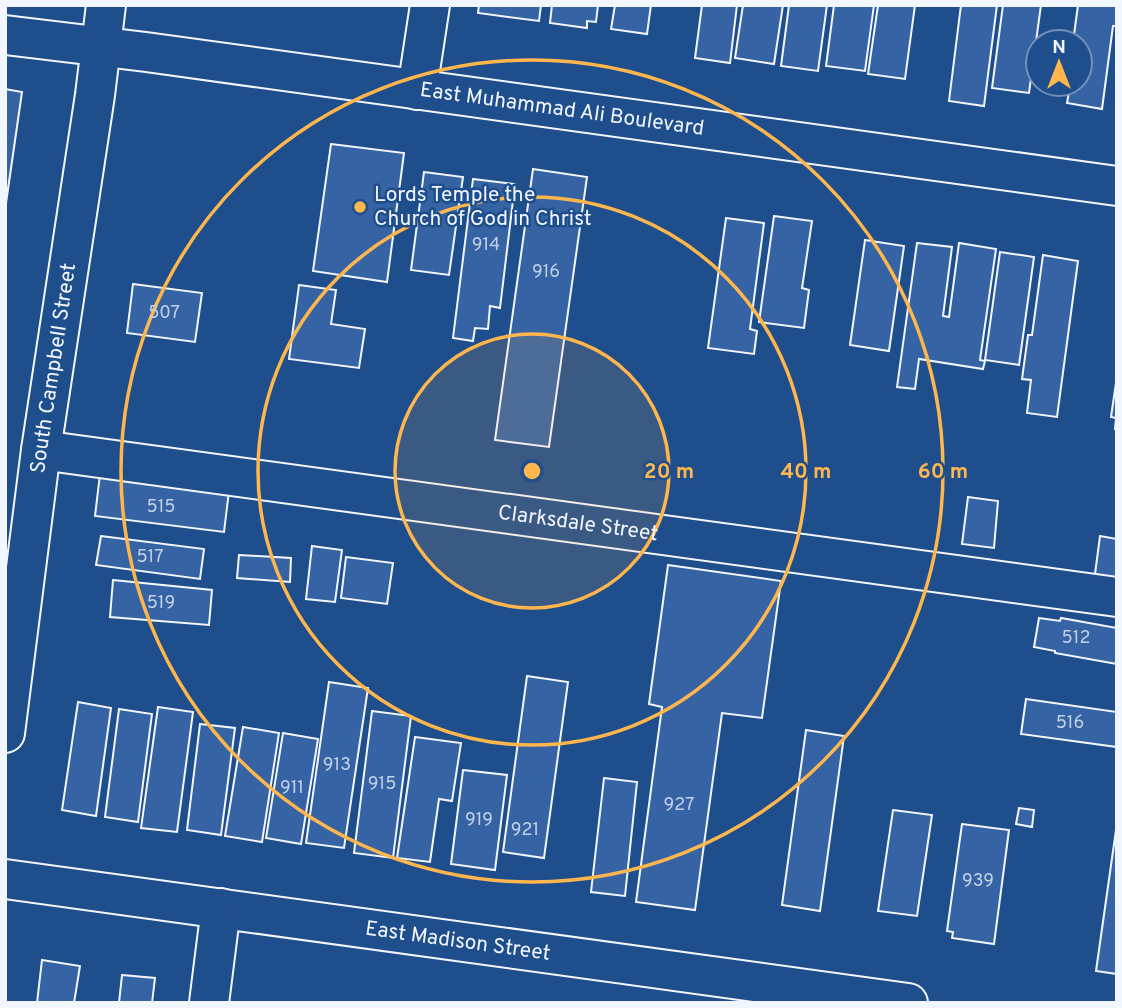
<svg xmlns="http://www.w3.org/2000/svg" width="1122" height="1008" font-family="Overpass,sans-serif">
<style>
.building{fill:#3563a3;stroke:#f2f6ff;stroke-width:2}
.lines{fill:none;stroke-linecap:round;stroke-linejoin:round}
.minor-casing{stroke:#f2f6ff;stroke-width:42}
.minor{stroke:#1f4e8c;stroke-width:38}
.ring{fill:none;stroke:#ffb74d;stroke-width:3.5}
.poi-dot{fill:#ffb74d;stroke:#1f4e8c;stroke-width:2.5}
.labels{text-anchor:middle;dominant-baseline:central;stroke-width:5;stroke-linejoin:round;paint-order:stroke}
.number-label{font-size:18px;fill:#c3d1e8}
.street-label{font-size:21px;fill:#f2f6ff;stroke:#1f4e8c}
.poi-label{font-size:21px;fill:#f2f6ff;stroke:#1f4e8c;text-anchor:start}
.centre{fill:#ffb74d;stroke:#1f4e8c;stroke-width:3.5}
.ring-label{font-size:21px;text-anchor:middle;font-weight:bold;fill:#ffb74d;stroke:#1f4e8c;stroke-width:5;stroke-linejoin:round;paint-order:stroke}
</style>
<rect width="100%" height="100%" fill="#1f4e8c"/>
<g class="building">
<path d="M 479,5 L 541,5 L 539,21 L 478,13 Z"/>
<path d="M 552,5 L 598,5 L 596,22 L 587,21 L 587,28 L 550,23 Z"/>
<path d="M 615,5 L 651,5 L 647,34 L 611,29 Z"/>
<path d="M 702,5 L 737,5 L 730,63 L 695,58 Z"/>
<path d="M 743,5 L 783,5 L 774,64 L 735,58 Z"/>
<path d="M 789,5 L 827,5 L 818,71 L 781,66 Z"/>
<path d="M 834,5 L 874,5 L 865,71 L 826,66 Z"/>
<path d="M 878,5 L 915,5 L 905,79 L 868,74 Z"/>
<path d="M 961,5 L 997,5 L 984,106 L 949,101 Z"/>
<path d="M 1003,5 L 1041,5 L 1029,93 L 992,88 Z"/>
<path d="M 1078,5 L 1116,5 L 1117,26 L 1113,26 L 1102,109 L 1067,103 L 1069,92 L 1043,88 L 1044,84 L 1080,84 L 1080,42 L 1073,42 Z"/>
<path d="M 5,89 L 22,92 L 5,210 Z"/>
<path d="M 331,144 L 404,153 L 387,282 L 313,271 Z"/>
<path d="M 533,169 L 587,177 L 549,447 L 495,440 Z"/>
<path d="M 424,172 L 463,177 L 449,275 L 411,270 Z"/>
<path d="M 473,179 L 515,184 L 500,308 L 490,306 L 488,329 L 475,328 L 473,341 L 453,338 Z"/>
<path d="M 774,216 L 812,221 L 802,288 L 809,290 L 804,328 L 759,322 Z"/>
<path d="M 726,218 L 764,223 L 750,329 L 757,331 L 754,354 L 708,348 Z"/>
<path d="M 865,240 L 904,246 L 889,351 L 850,345 Z"/>
<path d="M 917,243 L 952,247 L 943,316 L 949,317 L 959,243 L 996,249 L 980,360 L 985,361 L 983,369 L 919,359 L 915,389 L 897,387 Z"/>
<path d="M 1000,252 L 1034,257 L 1019,365 L 985,360 Z"/>
<path d="M 1043,255 L 1078,261 L 1057,417 L 1027,413 L 1031,380 L 1022,379 L 1028,335 L 1032,335 Z"/>
<path d="M 133,284 L 202,293 L 195,342 L 127,333 Z"/>
<path d="M 299,285 L 336,290 L 331,324 L 365,329 L 359,368 L 289,359 Z"/>
<path d="M 1117,376 L 1117,429 L 1115,429 L 1116,418 L 1111,417 Z"/>
<path d="M 100,474 L 229,491 L 224,532 L 95,516 Z"/>
<path d="M 968,497 L 998,501 L 994,548 L 962,544 Z"/>
<path d="M 101,536 L 204,549 L 200,579 L 96,565 Z"/>
<path d="M 1100,536 L 1117,539 L 1117,592 L 1093,589 Z"/>
<path d="M 312,546 L 342,550 L 335,602 L 306,599 Z"/>
<path d="M 239,555 L 291,558 L 290,582 L 237,578 Z"/>
<path d="M 346,557 L 393,563 L 387,604 L 341,598 Z"/>
<path d="M 668,565 L 781,581 L 762,718 L 722,713 L 695,910 L 636,902 L 662,707 L 649,704 Z"/>
<path d="M 113,580 L 212,590 L 209,625 L 110,617 Z"/>
<path d="M 1039,618 L 1060,621 L 1061,618 L 1117,628 L 1117,664 L 1055,653 L 1055,651 L 1034,647 Z"/>
<path d="M 527,676 L 568,682 L 544,858 L 503,852 Z"/>
<path d="M 329,682 L 368,688 L 344,848 L 306,843 Z"/>
<path d="M 1026,699 L 1117,712 L 1117,747 L 1021,734 Z"/>
<path d="M 78,702 L 111,708 L 96,816 L 62,810 Z"/>
<path d="M 158,707 L 193,712 L 177,832 L 141,828 Z"/>
<path d="M 119,709 L 152,714 L 138,822 L 105,817 Z"/>
<path d="M 372,711 L 411,716 L 393,858 L 354,853 Z"/>
<path d="M 200,724 L 235,728 L 221,835 L 187,830 Z"/>
<path d="M 243,727 L 279,733 L 262,842 L 225,836 Z"/>
<path d="M 806,730 L 844,736 L 820,911 L 782,905 Z"/>
<path d="M 283,733 L 318,739 L 301,844 L 266,838 Z"/>
<path d="M 415,737 L 461,743 L 452,801 L 439,799 L 430,862 L 397,858 Z"/>
<path d="M 463,770 L 507,775 L 495,870 L 451,864 Z"/>
<path d="M 604,778 L 637,782 L 625,896 L 591,892 Z"/>
<path d="M 1019,808 L 1034,810 L 1032,827 L 1016,824 Z"/>
<path d="M 893,810 L 932,815 L 917,916 L 878,911 Z"/>
<path d="M 1117,823 L 1117,974 L 1096,971 Z"/>
<path d="M 962,824 L 1009,830 L 994,944 L 952,938 L 953,932 L 947,931 Z"/>
<path d="M 42,960 L 80,966 L 74,1003 L 37,1003 Z"/>
<path d="M 122,975 L 155,978 L 152,1003 L 119,1003 Z"/>
</g>
<g class="lines">
<defs>
<g id="minor">
<path id="s1" d="M 5,35 L 146,52 L 1117,186"/>
<path d="M 417,90 L 430,5"/>
<path id="s2" d="M 41,450 L 1117,597"/>
<path id="s3" d="M 5,733 L 41,450 L 95,95 L 106,5"/>
<path id="s4" d="M 5,879 L 908,1003"/>
<path d="M 209,1003 L 221,908"/>
</g>
</defs>
<use href="#minor" class="minor-casing"/>
<use href="#minor" class="minor"/>
</g>
<circle cx="532" cy="471" r="137" fill="#ffb74d" fill-opacity=".12"/>
<g class="ring">
<circle cx="532" cy="471" r="137"/>
<circle cx="532" cy="471" r="274"/>
<circle cx="532" cy="471" r="411"/>
</g>
<circle class="poi-dot" cx="360" cy="207" r="7"/>
<g class="labels">
<g class="number-label">
<text x="486" y="245">914</text>
<text x="546" y="272">916</text>
<text x="164" y="313">507</text>
<text x="161" y="507">515</text>
<text x="150" y="557">517</text>
<text x="161" y="603">519</text>
<text x="1076" y="638">512</text>
<text x="1070" y="723">516</text>
<text x="337" y="765">913</text>
<text x="382" y="784">915</text>
<text x="292" y="788">911</text>
<text x="679" y="805">927</text>
<text x="479" y="820">919</text>
<text x="525" y="830">921</text>
<text x="978" y="881">939</text>
</g>
<g class="street-label">
<text stroke="none"><textPath href="#s1" startOffset="562">East Muhammad Ali Boulevard</textPath></text>
<text stroke="none"><textPath href="#s3" startOffset="368">South Campbell Street</textPath></text>
<text stroke="none"><textPath href="#s2" startOffset="542">Clarksdale Street</textPath></text>
<text stroke="none"><textPath href="#s4" startOffset="457">East Madison Street</textPath></text>
</g>
<g class="poi-label">
<text x="374" y="195">Lords Temple the<tspan x="374" dy="24">Church of God in Christ</tspan></text>
</g>
</g>
<circle cx="532" cy="471" r="10" class="centre"/>
<g class="ring-label">
<text x="669" y="478">20 m</text>
<text x="806" y="478">40 m</text>
<text x="943" y="478">60 m</text>
</g>
<rect width="1122" height="1008" fill="none" stroke="#f2f6ff" stroke-width="14"/>
<g transform="translate(1059 63)"><circle r="33" fill="#1f4e8c" stroke="#7391ba" stroke-width="2"/>
<path d="M0-5L12 26L0 18L-12 26Z" fill="#ffb74d"/>
<text y="-10" font-size="19" font-weight="bold" text-anchor="middle" fill="#f2f6ff">N</text>
</g>
</svg>
